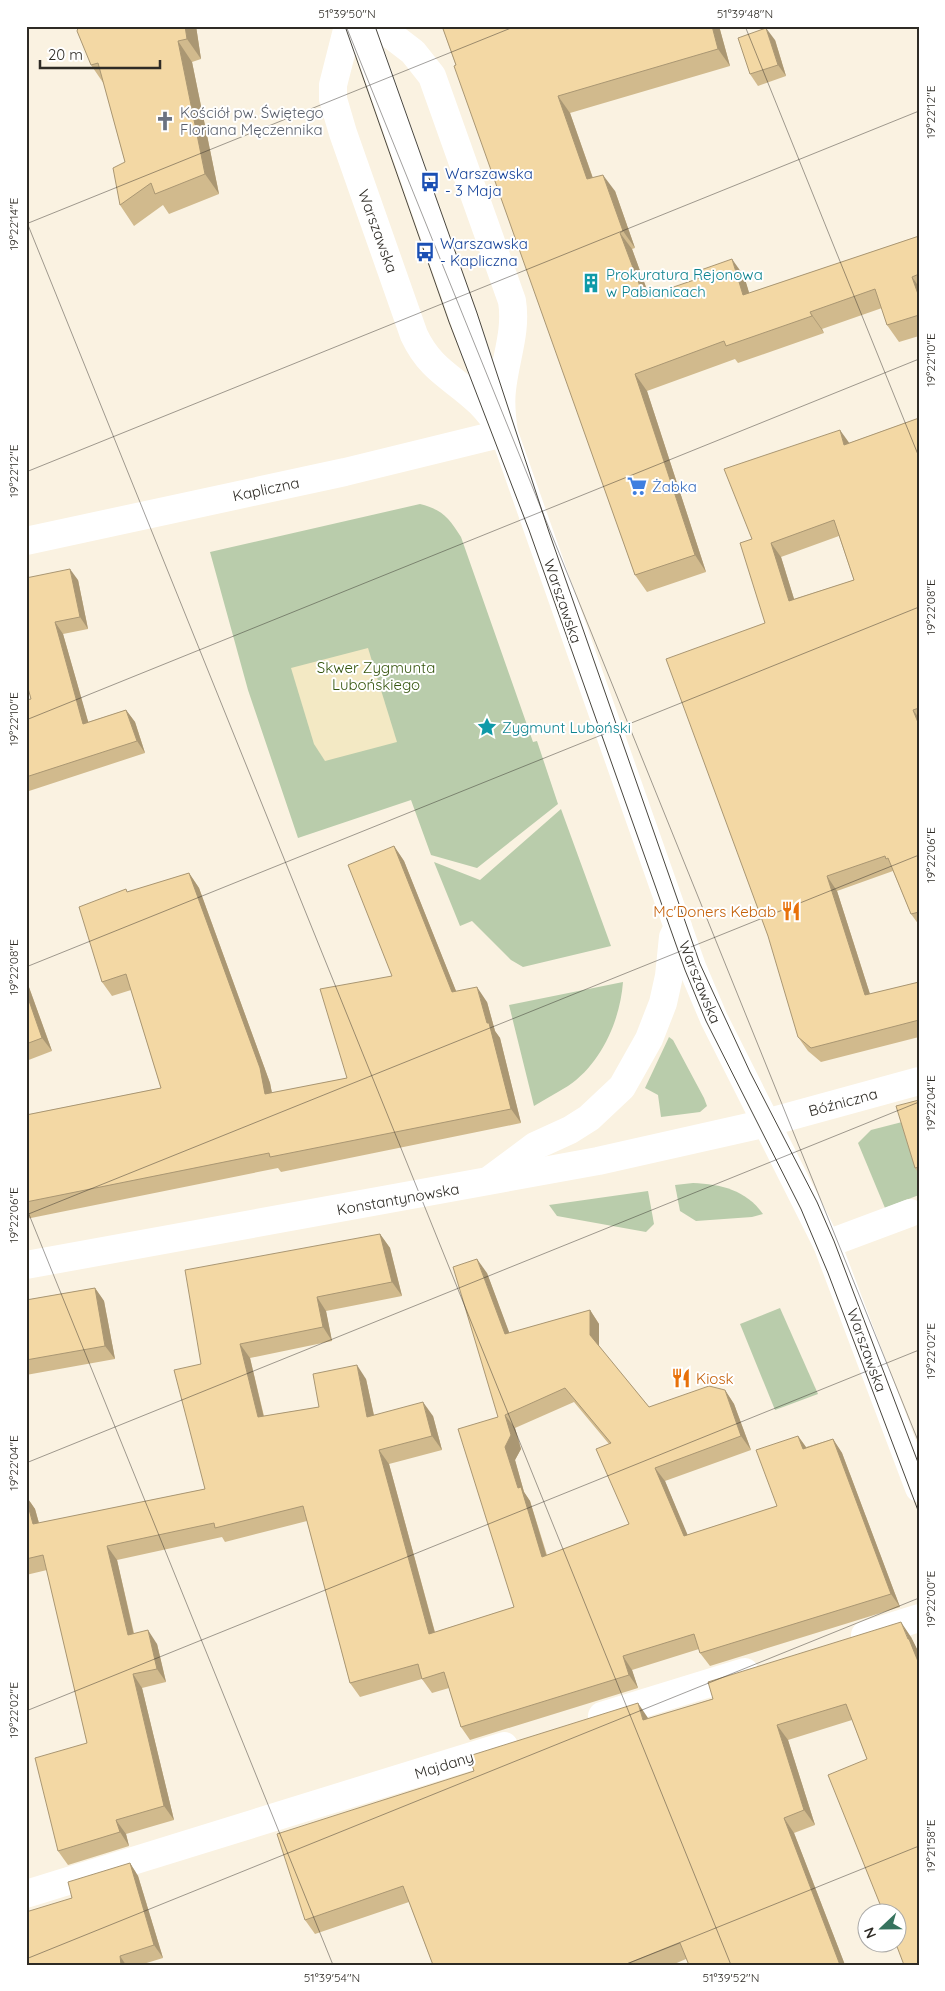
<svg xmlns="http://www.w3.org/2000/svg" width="945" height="1991" font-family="Quicksand,sans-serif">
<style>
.green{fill:#b9ccab}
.sand{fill:#f3e9c4}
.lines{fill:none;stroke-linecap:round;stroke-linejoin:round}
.minor{stroke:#fff;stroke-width:28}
.tram{stroke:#49463e;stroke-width:1}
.wall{fill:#d1ba8d;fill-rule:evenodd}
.shaded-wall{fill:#aa9773}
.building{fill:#f3d8a4;stroke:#aa9773;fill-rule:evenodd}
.ticks{fill:none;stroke:#2e2b25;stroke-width:1;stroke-opacity:0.45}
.labels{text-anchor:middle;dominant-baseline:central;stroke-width:4;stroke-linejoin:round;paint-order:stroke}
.worship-label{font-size:15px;fill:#5b616d;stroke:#fff;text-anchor:start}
.transit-label{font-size:15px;fill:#164399;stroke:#fff;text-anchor:start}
.street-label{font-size:15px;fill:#2e2b25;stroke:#fff}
.culture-label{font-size:15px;fill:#0d838f;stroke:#fff;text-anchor:start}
.shop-label{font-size:15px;fill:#366cbe;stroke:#fff;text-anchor:start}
.park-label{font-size:15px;fill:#35550e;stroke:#fff}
.food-label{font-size:15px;fill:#c56008;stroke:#fff;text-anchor:end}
.neatline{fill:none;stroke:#2e2b25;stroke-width:2}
.ticks-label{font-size:12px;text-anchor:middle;fill:#2e2b25}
</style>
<rect width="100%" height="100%" fill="#faf2e1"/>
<g class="green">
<path d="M 420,504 C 443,510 449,518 461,537 L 533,742 L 537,741 L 558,804 L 477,868 L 431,855 L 411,800 L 298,838 L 248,690 L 210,552 Z"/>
<path d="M 561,809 L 611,946 L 523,967 L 511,960 L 472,921 L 460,926 L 434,862 L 480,880 Z"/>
<path d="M 623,982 C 620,1021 601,1064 568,1086 C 557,1093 545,1099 534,1106 L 509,1005 Z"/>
<path d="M 669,1037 L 673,1040 L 704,1098 L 707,1106 L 700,1112 L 661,1117 L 658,1095 L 645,1088 Z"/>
<path d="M 906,1121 L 919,1161 L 919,1195 L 885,1208 L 858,1143 L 871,1130 Z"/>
<path d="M 693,1183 C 721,1184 746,1190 763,1214 L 752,1217 L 696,1221 L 680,1211 L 675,1185 Z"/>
<path d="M 648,1191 L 654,1224 L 646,1232 L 557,1216 L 549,1205 Z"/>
<path d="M 780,1308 L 818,1394 L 775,1410 L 740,1324 Z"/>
</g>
<path class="sand" d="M 368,648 L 397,742 L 325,761 L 314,744 L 291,668 Z"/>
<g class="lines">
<g class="minor">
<path d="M 348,26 L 333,85 L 333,99 L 343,133 L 414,335 C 431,371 453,377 480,403 C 489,412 497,423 504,433"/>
<path d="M 361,26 L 497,413"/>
<path d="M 379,26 L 413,52 L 432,76 L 512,301 C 517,332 505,359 502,390 C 500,405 502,419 504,433 L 692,967 L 714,1019 L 827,1244 L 919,1488"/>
<path d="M 26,541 L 345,472 L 504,433"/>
<path d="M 492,1178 L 535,1146 L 570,1130 L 589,1118 L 622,1087 L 649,1039 L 663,1003 L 669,976 L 673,937 L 678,927"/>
<path d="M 827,1244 L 910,1213"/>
<path d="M 26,1265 L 598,1161 L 758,1125 L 919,1081"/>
<path d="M 865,1635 L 919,1618"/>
<path d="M 602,1716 L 745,1672"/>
<path d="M 26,1894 L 504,1746"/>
</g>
<g class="tram">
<path d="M 345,26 L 449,322 L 529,530 L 685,970 L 706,1021 L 801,1209 L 828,1273 L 919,1513"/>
<path d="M 375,26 L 477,313 L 549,532 L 700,964 L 750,1072 L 817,1202 L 834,1241 L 919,1465"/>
</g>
</g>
<g class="wall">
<path d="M 196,26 L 201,59 L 192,62 L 219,194 L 169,214 L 163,205 L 134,226 L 120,205 L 125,162 L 104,84 L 91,65 Z"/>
<path d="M 442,26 L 719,26 L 730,66 L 570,113 L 593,178 L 615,191 L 635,248 L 632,249 L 649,296 L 744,276 L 749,293 L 919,236 L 919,336 L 899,342 L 887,325 L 882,308 L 822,329 L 824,333 L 738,363 L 735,359 L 647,391 L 706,572 L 647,592 L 635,575 Z"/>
<path d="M 775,40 L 786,76 L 758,86 L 750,74 Z"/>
<path d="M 919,418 L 919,925 L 911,914 L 893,871 L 837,891 L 870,994 L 919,982 L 919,1037 L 821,1062 L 808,1051 L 798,1037 L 765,623 L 752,539 L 849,443 ZM 839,536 L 854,580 L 794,599 L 781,557 Z"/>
<path d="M 26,578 L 78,580 L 88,629 L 63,634 L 88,722 L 126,710 L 135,722 L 145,753 L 26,792 L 26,700 L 31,699 Z"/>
<path d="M 394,846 L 404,861 L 456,991 L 487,1002 L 495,1031 L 500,1038 L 521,1123 L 281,1172 L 278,1168 L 26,1219 L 26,1115 L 161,1088 L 131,990 L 112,996 L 102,982 L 128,892 L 189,873 L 199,888 L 270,1083 L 272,1093 L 347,1078 L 392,976 Z"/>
<path d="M 26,979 L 52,1051 L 26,1061 Z"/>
<path d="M 919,1100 L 919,1174 L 915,1168 Z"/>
<path d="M 380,1234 L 390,1248 L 402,1296 L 326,1311 L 332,1341 L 250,1358 L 264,1416 L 319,1407 L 366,1379 L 374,1415 L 433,1416 L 442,1450 L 389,1464 L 435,1632 L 514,1607 L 487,1273 L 509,1333 L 590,1310 L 599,1324 L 599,1347 L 649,1407 L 725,1390 L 734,1404 L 751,1450 L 665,1481 L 687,1535 L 777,1506 L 798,1436 L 806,1447 L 833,1439 L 842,1453 L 900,1607 L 710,1666 L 700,1653 L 699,1649 L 632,1670 L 638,1688 L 470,1740 L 461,1727 L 449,1688 L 432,1693 L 422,1679 L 360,1697 L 350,1683 L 307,1521 L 225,1542 L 222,1537 L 117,1560 L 134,1633 L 157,1644 L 166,1682 L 142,1688 L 174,1820 L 126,1834 L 129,1846 L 68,1865 L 58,1851 L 87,1743 L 47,1570 L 26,1575 L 26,1496 L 35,1509 L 39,1523 L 205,1489 L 201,1364 ZM 574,1402 L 609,1444 L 629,1524 L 547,1555 L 530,1501 L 524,1492 L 515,1460 L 521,1449 L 515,1428 Z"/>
<path d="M 95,1288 L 104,1301 L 115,1359 L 26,1375 L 26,1300 Z"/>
<path d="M 911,1637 L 916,1647 L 867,1759 L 852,1720 L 788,1740 L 815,1825 L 794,1833 L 845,1965 L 689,1965 L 686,1959 L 672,1965 L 433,1965 L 409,1902 L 315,1934 L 305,1920 L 648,1719 Z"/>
<path d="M 130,1863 L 138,1876 L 163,1958 L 140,1965 L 26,1965 L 72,1898 Z"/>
</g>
<g class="shaded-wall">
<path d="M 185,26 L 196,26 L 201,59 L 187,39 Z"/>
<path d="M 712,26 L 719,26 L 730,66 L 718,49 Z"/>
<path d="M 766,28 L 775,40 L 786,76 L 778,65 Z"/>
<path d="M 178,41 L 192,62 L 219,194 L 205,174 Z"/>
<path d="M 558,96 L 570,113 L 599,196 L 587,179 Z"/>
<path d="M 603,175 L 615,191 L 635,248 L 623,231 Z"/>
<path d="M 620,233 L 632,249 L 656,314 L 644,297 Z"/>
<path d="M 732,259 L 744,276 L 755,312 L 743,295 Z"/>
<path d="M 912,277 L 919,287 L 919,297 Z"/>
<path d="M 810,312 L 822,329 L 824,333 L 812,316 Z"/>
<path d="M 635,374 L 647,391 L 706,572 L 695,555 Z"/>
<path d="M 840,430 L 850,444 L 844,445 Z"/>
<path d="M 771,543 L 781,557 L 799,615 L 789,601 Z"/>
<path d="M 70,569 L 78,580 L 88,629 L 80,617 Z"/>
<path d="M 55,622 L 63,634 L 92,735 L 83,724 Z"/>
<path d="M 126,710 L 135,722 L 145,753 L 137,741 Z"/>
<path d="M 913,710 L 919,718 L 919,725 Z"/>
<path d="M 394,846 L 404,861 L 462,1006 L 452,992 Z"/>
<path d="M 189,873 L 199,888 L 270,1083 L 275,1109 L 265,1094 Z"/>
<path d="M 827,876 L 837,891 L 875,1010 L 865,995 Z"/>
<path d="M 26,979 L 52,1051 L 42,1038 L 26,992 Z"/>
<path d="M 477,987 L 487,1002 L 495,1031 L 500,1038 L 521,1123 L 511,1109 Z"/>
<path d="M 380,1234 L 390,1248 L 402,1296 L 392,1282 Z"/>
<path d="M 477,1259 L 487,1273 L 515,1348 L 505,1334 Z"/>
<path d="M 95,1288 L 104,1301 L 115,1359 L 105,1346 Z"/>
<path d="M 317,1297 L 326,1311 L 332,1341 L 323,1327 Z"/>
<path d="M 590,1310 L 599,1324 L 599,1349 L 590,1335 Z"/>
<path d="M 240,1344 L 250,1358 L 267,1431 L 258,1417 Z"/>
<path d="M 357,1365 L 366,1379 L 377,1430 L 367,1417 Z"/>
<path d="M 725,1390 L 734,1404 L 751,1450 L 741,1436 Z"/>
<path d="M 423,1402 L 433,1416 L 442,1450 L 432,1436 Z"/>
<path d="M 505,1415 L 515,1428 L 521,1449 L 515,1460 L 524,1492 L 530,1501 L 551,1571 L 542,1557 L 518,1488 L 505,1447 Z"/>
<path d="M 798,1436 L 808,1450 L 803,1449 Z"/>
<path d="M 833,1439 L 842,1453 L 900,1607 L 891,1594 Z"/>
<path d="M 379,1450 L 389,1464 L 439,1648 L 429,1634 Z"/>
<path d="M 655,1468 L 665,1481 L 694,1550 L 684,1536 Z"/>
<path d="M 26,1496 L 35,1509 L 43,1538 L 33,1524 Z"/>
<path d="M 107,1546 L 117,1560 L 137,1649 L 128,1635 Z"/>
<path d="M 901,1622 L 911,1637 L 916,1647 L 919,1652 L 919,1664 Z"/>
<path d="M 148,1630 L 157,1644 L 166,1682 L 157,1669 Z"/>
<path d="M 623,1656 L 632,1670 L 638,1688 L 629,1675 Z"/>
<path d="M 133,1674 L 142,1688 L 174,1820 L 164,1806 Z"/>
<path d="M 638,1703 L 648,1718 L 654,1735 L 643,1720 Z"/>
<path d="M 777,1725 L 788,1740 L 815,1825 L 804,1810 Z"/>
<path d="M 784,1818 L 794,1833 L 845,1965 L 840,1965 Z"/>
<path d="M 116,1820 L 126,1834 L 129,1846 L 120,1832 Z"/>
<path d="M 130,1863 L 138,1876 L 163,1958 L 154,1945 Z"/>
<path d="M 120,1956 L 126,1965 L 121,1965 Z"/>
</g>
<g class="building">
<path d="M 82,26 L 185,26 L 187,39 L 178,41 L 205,174 L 155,194 L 151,183 L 120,205 L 113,168 L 125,162 L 98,63 L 91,65 L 77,31 L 78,28 Z"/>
<path d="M 442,26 L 712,26 L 718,49 L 558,96 L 587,179 L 603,175 L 623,231 L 620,233 L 644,297 L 700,278 L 698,271 L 732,259 L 743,295 L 919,236 L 919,274 L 912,277 L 919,297 L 919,315 L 887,325 L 875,289 L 810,312 L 812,316 L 726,346 L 724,341 L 635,374 L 695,555 L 635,575 L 454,66 L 456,65 Z"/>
<path d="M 766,28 L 778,65 L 750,74 L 738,38 Z"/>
<path d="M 919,418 L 919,708 L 913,710 L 919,725 L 919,912 L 911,914 L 888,858 L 886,859 L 885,856 L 827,876 L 865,995 L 919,982 L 919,1020 L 811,1048 L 798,1037 L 768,936 L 666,659 L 765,623 L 740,543 L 752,539 L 724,469 L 840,430 L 844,445 ZM 834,520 L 854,580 L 789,601 L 771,543 Z"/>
<path d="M 70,569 L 80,617 L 55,622 L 83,724 L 126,710 L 137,741 L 26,777 L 26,700 L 31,699 L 26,681 L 26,578 Z"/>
<path d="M 394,846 L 452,992 L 477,987 L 487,1023 L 489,1023 L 511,1109 L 270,1157 L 269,1153 L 26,1202 L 26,1115 L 161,1088 L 126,974 L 102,982 L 79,907 L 126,889 L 127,892 L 189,873 L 260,1068 L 265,1094 L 347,1078 L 320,989 L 392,976 L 348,865 Z"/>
<path d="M 26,992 L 42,1038 L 26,1044 Z"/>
<path d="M 919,1100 L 919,1167 L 915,1168 L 896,1106 Z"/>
<path d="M 380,1234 L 392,1282 L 317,1297 L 323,1327 L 240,1344 L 258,1417 L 319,1407 L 313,1374 L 357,1365 L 367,1417 L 423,1402 L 432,1436 L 379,1450 L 429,1634 L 514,1607 L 458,1429 L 498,1417 L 453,1267 L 477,1259 L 505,1334 L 590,1310 L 590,1335 L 649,1407 L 709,1386 L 725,1390 L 741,1436 L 655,1468 L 684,1536 L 777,1506 L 756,1450 L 798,1436 L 803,1449 L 833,1439 L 891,1594 L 700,1653 L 694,1634 L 623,1656 L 629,1675 L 461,1727 L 444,1672 L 422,1679 L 418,1664 L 350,1683 L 303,1506 L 215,1528 L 214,1523 L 107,1546 L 128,1635 L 148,1630 L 157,1669 L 133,1674 L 164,1806 L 116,1820 L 120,1832 L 58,1851 L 35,1758 L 87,1743 L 43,1555 L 26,1559 L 26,1498 L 33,1524 L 205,1489 L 174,1370 L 201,1364 L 185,1270 ZM 565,1388 L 611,1443 L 596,1449 L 629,1524 L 542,1557 L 521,1487 L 518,1488 L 505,1447 L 511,1435 L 505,1415 Z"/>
<path d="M 95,1288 L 105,1346 L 26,1360 L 26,1300 Z"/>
<path d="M 901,1622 L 908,1639 L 909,1639 L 919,1664 L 919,1965 L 904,1965 L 896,1944 L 898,1944 L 898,1914 L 884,1914 L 828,1775 L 867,1759 L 846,1704 L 777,1725 L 804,1810 L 784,1818 L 840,1965 L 689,1965 L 680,1943 L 624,1965 L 433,1965 L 403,1886 L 305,1920 L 277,1834 L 474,1771 L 469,1756 L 638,1703 L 643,1720 L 713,1699 L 708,1682 Z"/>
<path d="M 130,1863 L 154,1945 L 120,1956 L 121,1965 L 26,1965 L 26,1912 L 72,1898 L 68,1882 Z"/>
</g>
<path class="ticks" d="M 346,26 L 919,1443M 745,26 L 919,457M 26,220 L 731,1965M 26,224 L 516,26M 26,472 L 919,111M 26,720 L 919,359M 26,967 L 919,607M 26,1207 L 333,1965M 26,1215 L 919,855M 26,1463 L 919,1102M 26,1711 L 919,1350M 26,1959 L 919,1598M 624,1965 L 919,1846"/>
<defs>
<symbol id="church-bare" viewBox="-9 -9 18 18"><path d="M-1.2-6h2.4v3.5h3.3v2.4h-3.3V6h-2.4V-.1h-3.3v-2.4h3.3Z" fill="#6b7280" stroke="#fff" stroke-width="2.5" paint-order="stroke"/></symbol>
<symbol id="bus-bare" viewBox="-9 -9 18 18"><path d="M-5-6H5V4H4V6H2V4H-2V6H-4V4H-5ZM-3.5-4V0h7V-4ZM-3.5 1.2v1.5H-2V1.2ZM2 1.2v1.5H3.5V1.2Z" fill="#1a4fb4" stroke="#fff" stroke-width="2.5" paint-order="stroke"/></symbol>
<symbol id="building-bare" viewBox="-9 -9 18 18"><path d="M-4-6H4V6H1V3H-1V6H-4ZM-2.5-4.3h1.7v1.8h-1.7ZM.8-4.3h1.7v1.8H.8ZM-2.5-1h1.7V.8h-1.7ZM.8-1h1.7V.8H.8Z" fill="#0f9aa8" stroke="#fff" stroke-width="2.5" paint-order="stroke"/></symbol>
<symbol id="supermarket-bare" viewBox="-9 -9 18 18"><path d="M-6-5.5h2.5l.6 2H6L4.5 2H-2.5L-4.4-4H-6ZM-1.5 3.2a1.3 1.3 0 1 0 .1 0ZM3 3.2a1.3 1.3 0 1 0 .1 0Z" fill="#3f7fe0" stroke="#fff" stroke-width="2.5" paint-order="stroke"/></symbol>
<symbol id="sight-bare" viewBox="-9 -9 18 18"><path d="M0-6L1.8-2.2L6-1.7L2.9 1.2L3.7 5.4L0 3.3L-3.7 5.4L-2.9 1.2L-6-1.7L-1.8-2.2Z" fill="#0f9aa8" stroke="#fff" stroke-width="2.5" paint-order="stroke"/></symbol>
<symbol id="restaurant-bare" viewBox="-9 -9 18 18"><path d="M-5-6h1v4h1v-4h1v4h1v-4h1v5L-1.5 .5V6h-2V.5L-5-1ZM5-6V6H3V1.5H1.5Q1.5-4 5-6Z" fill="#e8710a" stroke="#fff" stroke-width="2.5" paint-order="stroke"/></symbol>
</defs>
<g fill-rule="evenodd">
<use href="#church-bare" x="151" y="107" width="28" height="28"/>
<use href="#bus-bare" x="416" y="168" width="28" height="28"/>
<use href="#bus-bare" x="411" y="238" width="28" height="28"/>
<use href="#building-bare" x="577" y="269" width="28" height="28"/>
<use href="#supermarket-bare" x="623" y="472" width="28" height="28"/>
<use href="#sight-bare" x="473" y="713" width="28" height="28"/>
<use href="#restaurant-bare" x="777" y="897" width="28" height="28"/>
<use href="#restaurant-bare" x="667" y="1364" width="28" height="28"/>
</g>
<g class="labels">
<g class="worship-label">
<text x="180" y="112">Kościół pw. Świętego<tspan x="180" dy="17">Floriana Męczennika</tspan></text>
</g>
<g class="transit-label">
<text x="445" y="173">Warszawska<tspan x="445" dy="17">- 3 Maja</tspan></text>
<text x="440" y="243">Warszawska<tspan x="440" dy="17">- Kapliczna</tspan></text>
</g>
<g class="street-label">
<text transform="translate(378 231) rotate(70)">Warszawska</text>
<text transform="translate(266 489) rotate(-12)">Kapliczna</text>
<text transform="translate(563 601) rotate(71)">Warszawska</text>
<text transform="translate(700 982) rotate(68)">Warszawska</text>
<text transform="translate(843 1102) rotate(-15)">Bóźniczna</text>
<text transform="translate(398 1199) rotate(-10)">Konstantynowska</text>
<text transform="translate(867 1350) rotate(70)">Warszawska</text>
<text transform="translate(444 1765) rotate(-17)">Majdany</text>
</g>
<g class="culture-label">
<text x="606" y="274">Prokuratura Rejonowa<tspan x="606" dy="17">w Pabianicach</tspan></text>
<text x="502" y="727">Zygmunt Luboński</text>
</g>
<g class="shop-label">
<text x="652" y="486">Żabka</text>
</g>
<g class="park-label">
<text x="376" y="667">Skwer Zygmunta<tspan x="376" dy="17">Lubońskiego</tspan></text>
</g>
<g class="food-label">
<text x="776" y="911">Mc'Doners Kebab</text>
<text x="696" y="1378" text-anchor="start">Kiosk</text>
</g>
</g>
<rect width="945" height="1991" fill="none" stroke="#ffffff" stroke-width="55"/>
<g transform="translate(882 1928) rotate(248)"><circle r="24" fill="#ffffff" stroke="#abaaa8"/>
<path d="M0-4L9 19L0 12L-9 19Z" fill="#36735e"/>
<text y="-8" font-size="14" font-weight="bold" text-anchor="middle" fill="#2e2b25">N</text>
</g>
<path d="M40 60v8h120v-8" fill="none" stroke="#2e2b25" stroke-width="2.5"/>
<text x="48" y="60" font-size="15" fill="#2e2b25" stroke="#ffffff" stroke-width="4" paint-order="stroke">20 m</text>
<rect x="28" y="28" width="890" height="1936" class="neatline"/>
<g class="ticks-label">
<text x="347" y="18">51°39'50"N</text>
<text x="745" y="18">51°39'48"N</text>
<text transform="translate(931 112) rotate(-90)" y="4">19°22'12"E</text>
<text transform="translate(14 224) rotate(-90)" y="4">19°22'14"E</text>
<text transform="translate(931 360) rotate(-90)" y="4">19°22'10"E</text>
<text transform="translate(14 471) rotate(-90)" y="4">19°22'12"E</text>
<text transform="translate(931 607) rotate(-90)" y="4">19°22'08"E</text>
<text transform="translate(14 719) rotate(-90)" y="4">19°22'10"E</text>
<text transform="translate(931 855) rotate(-90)" y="4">19°22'06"E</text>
<text transform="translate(14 967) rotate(-90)" y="4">19°22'08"E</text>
<text transform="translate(931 1103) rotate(-90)" y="4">19°22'04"E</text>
<text transform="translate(14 1215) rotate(-90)" y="4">19°22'06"E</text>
<text transform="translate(931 1351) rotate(-90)" y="4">19°22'02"E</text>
<text transform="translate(14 1463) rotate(-90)" y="4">19°22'04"E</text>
<text transform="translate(931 1599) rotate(-90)" y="4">19°22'00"E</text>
<text transform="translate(14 1710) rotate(-90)" y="4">19°22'02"E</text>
<text transform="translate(931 1846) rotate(-90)" y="4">19°21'58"E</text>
<text x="332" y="1982">51°39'54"N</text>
<text x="731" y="1982">51°39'52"N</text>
</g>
</svg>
